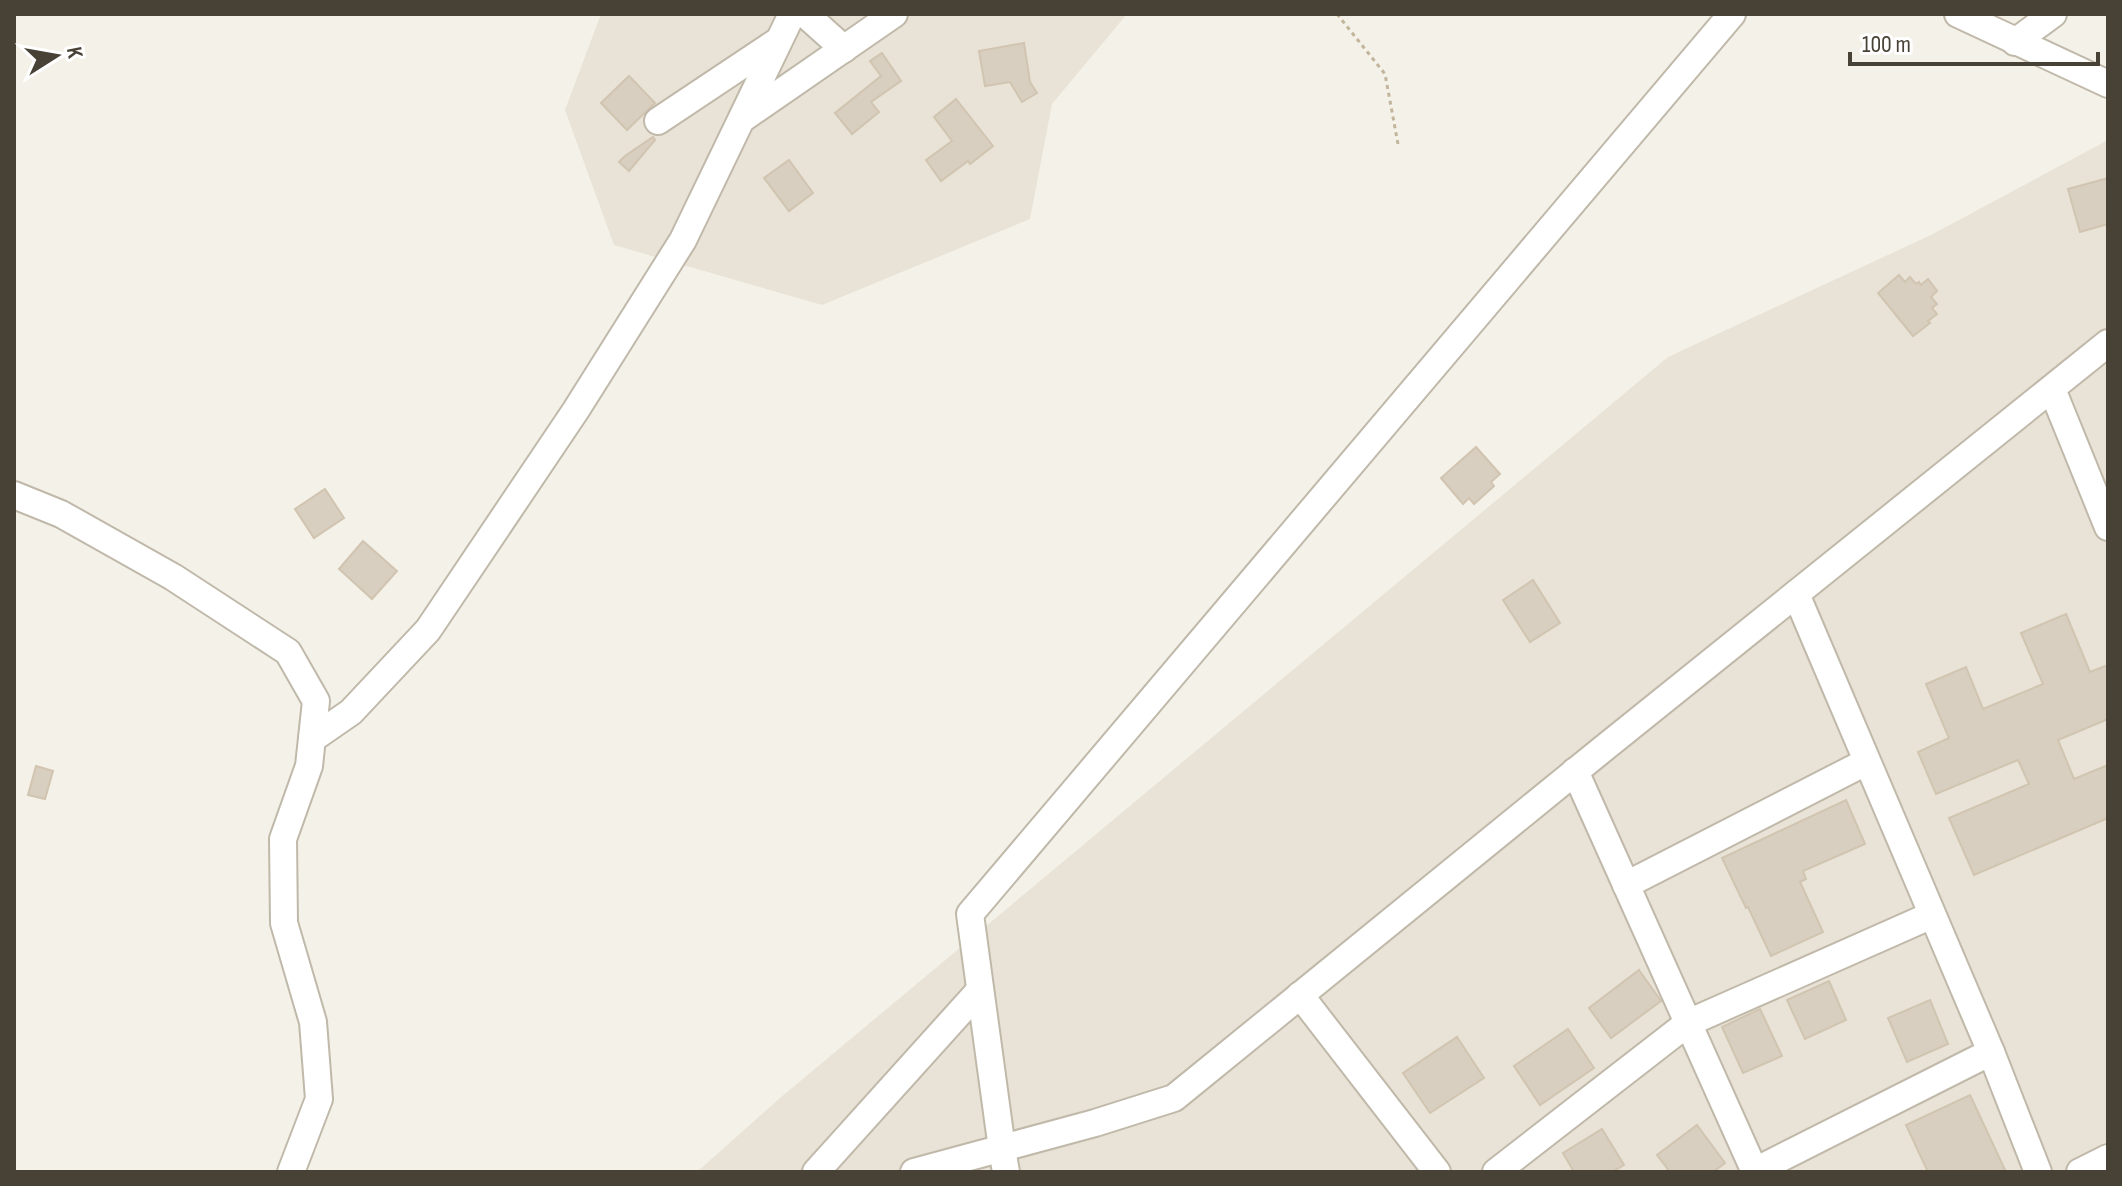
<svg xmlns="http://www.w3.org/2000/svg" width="2122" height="1186" font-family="'Sofia Sans Condensed',sans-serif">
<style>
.residential{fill:#e8e3d6}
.building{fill:#d9cfc0;stroke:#d1c4b0;stroke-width:2}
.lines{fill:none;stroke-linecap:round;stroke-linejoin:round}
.minor-casing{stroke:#c0b9aa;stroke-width:30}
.path{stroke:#c2b59b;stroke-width:3;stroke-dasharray:4 4;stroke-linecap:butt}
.minor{stroke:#fff;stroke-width:26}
</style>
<rect width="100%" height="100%" fill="#f4f1e8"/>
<g class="residential">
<path d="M 601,14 L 1127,14 L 1052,104 L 1030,219 L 822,305 L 614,245 L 565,110 Z"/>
<path d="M 2108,140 L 2108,1172 L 697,1172 L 780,1098 L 1668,357 L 1931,235 Z"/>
</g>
<g class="building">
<path d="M 1024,43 L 1030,82 L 1037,93 L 1022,102 L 1010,82 L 985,86 L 979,51 Z"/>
<path d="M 882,53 L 901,81 L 871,102 L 879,112 L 852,134 L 835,113 L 881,76 L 870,61 Z"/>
<path d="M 629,76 L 655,103 L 627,130 L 601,103 Z"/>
<path d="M 956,99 L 993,146 L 970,164 L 968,161 L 941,181 L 926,160 L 952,141 L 934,117 Z"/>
<path d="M 653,137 L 655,140 L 629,171 L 619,162 L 625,156 Z"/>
<path d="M 789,160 L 813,193 L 789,211 L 764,178 Z"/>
<path d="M 2108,178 L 2108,224 L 2080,232 L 2068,189 Z"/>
<path d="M 1899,275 L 1905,282 L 1910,277 L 1916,284 L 1919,282 L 1921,285 L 1928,279 L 1937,291 L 1931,297 L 1937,304 L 1932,308 L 1937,314 L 1928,321 L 1930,323 L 1913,336 L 1878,293 Z"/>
<path d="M 1476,447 L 1500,474 L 1491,482 L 1494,486 L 1474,504 L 1469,498 L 1463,504 L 1441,478 Z"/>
<path d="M 325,489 L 344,518 L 314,538 L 295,509 Z"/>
<path d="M 363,541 L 397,571 L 372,599 L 339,569 Z"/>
<path d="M 1533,580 L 1560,623 L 1530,642 L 1503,600 Z"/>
<path d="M 2066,614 L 2090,672 L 2108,665 L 2108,719 L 2058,740 L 2074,779 L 2108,765 L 2108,818 L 1974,875 L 1949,818 L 2029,784 L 2018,760 L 1936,794 L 1918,752 L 1949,738 L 1926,684 L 1966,667 L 1983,709 L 2043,684 L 2021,633 Z"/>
<path d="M 36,766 L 53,771 L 45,799 L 28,795 Z"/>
<path d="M 1846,800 L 1865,844 L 1803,871 L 1806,879 L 1800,882 L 1823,932 L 1771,956 L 1748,907 L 1746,908 L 1722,858 Z"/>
<path d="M 1639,970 L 1661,1001 L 1611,1038 L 1589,1008 Z"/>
<path d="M 1829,981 L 1846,1020 L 1805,1039 L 1787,1000 Z"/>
<path d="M 1930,1000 L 1948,1044 L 1907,1062 L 1888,1018 Z"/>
<path d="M 1760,1009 L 1782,1056 L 1743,1073 L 1722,1027 Z"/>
<path d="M 1568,1029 L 1594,1068 L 1540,1105 L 1514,1066 Z"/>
<path d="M 1457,1037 L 1484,1078 L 1430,1113 L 1403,1073 Z"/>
<path d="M 1970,1095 L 2006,1172 L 1928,1172 L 1906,1125 Z"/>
<path d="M 1697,1125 L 1725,1163 L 1713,1172 L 1670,1172 L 1657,1155 Z"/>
<path d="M 1602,1129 L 1624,1165 L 1612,1172 L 1574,1172 L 1563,1153 Z"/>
</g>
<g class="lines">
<defs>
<g id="minor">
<path d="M 805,14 L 844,49"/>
<path d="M 1958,14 L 2108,84"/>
<path d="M 2015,42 L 2053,14"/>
<path d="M 742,119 L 894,14"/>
<path d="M 658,121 L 778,41"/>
<path d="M 2052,389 L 2108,527"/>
<path d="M 14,495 L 61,514 L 173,577 L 288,652 L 316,701 L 309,766 L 283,839 L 284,923 L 313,1022 L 319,1099 L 291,1172"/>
<path d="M 1796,594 L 1991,1052 L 2038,1172"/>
<path d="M 312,739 L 351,712 L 428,630 L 576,410 L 683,240 L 792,14"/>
<path d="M 1575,771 L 1755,1172"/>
<path d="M 1626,885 L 1866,762"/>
<path d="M 1300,995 L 1437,1172"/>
<path d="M 816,1172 L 980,990"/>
<path d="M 914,1172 L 1095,1123 L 1174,1098 L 1598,753 L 2108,343"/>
<path d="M 1006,1172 L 1002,1149 L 970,914 L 1732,14"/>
<path d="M 1496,1172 L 1688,1023 L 1932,915"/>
<path d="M 1753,1172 L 1991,1052"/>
<path d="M 2080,1172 L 2108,1158"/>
</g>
</defs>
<use href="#minor" class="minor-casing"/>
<path class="path" d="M 1337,14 L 1385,74 L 1398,144"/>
<use href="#minor" class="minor"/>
</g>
<rect width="2122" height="1186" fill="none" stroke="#484136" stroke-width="32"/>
<g transform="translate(56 56) rotate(79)" stroke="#ffffff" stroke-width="6" paint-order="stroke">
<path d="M0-6L14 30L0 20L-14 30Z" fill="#484136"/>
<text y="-12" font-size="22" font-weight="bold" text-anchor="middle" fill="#484136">K</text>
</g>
<path d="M1850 52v12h248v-12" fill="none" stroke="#484136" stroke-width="4"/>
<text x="1862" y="52" font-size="24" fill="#484136" stroke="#ffffff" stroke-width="6" paint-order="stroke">100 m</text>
</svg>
